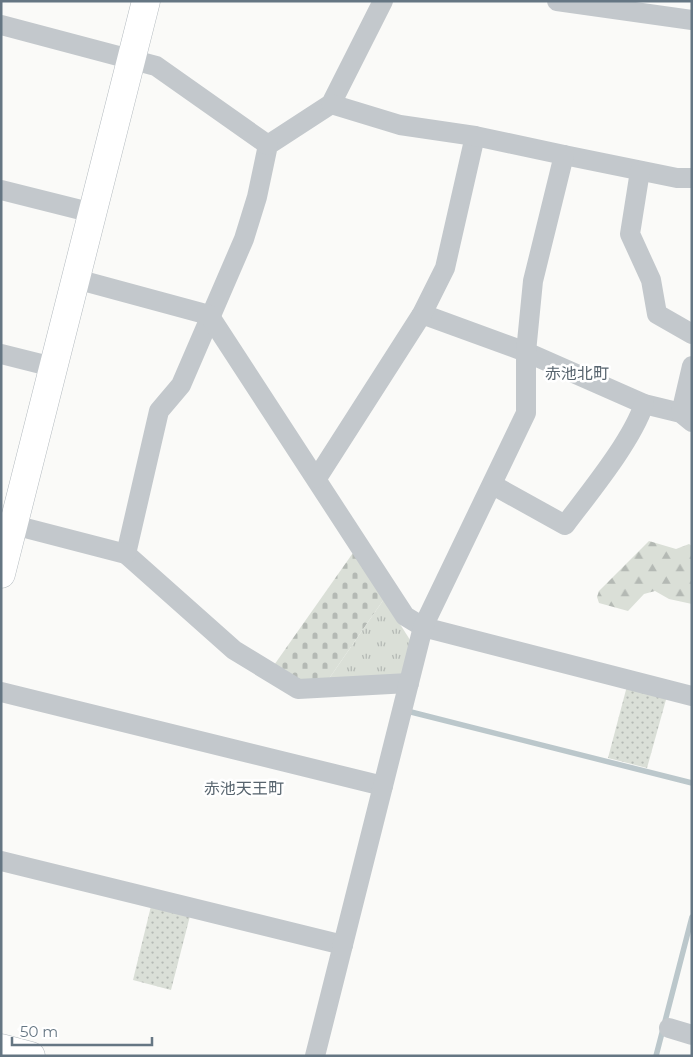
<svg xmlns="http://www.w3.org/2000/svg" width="693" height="1057" font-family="Montserrat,'Noto Sans JP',sans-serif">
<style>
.grass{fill:url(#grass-dots)}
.forest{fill:url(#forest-firs)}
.cemetery{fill:url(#cemetery-stones)}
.park{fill:url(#park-tufts)}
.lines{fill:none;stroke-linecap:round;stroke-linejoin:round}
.stream{stroke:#bbc7cb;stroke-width:5.5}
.secondary-casing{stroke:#b3babf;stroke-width:29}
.street{stroke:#c3c8cc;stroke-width:20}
.secondary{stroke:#fff;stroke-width:28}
.labels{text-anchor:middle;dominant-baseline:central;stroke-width:5;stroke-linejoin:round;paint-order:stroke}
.quarter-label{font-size:16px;fill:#57646e;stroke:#fff}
</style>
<defs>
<pattern id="grass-dots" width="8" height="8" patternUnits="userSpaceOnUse" patternTransform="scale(1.25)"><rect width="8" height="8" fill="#dadfd7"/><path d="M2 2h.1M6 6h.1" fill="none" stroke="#b4b9b4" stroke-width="1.8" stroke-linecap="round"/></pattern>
<pattern id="forest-firs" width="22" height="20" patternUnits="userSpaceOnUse" patternTransform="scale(1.25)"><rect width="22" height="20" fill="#dadfd7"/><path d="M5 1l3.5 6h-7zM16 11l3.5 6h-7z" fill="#b4b9b4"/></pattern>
<pattern id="cemetery-stones" width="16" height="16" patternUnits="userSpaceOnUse" patternTransform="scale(1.25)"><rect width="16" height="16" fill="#dadfd7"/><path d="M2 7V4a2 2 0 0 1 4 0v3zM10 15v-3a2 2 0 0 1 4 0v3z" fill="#b4b9b4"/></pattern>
<pattern id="park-tufts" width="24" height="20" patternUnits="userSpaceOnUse" patternTransform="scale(1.25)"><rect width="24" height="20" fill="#dadfd7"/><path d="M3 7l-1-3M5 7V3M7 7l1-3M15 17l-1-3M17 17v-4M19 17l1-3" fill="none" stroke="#b4b9b4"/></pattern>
</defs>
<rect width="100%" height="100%" fill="#fafaf8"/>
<g class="grass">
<path d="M 627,686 L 667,696 L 647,768 L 608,758 Z"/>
<path d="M 151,906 L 190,916 L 171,990 L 133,980 Z"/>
</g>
<path class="forest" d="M 649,541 L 676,549 L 689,544 L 692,546 L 692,604 L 669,599 L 655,591 L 644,594 L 628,611 L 599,603 L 597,597 L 599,591 Z"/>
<path class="cemetery" d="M 355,550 L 384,599 L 326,683 L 299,685 L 272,668 Z"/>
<path class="park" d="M 384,599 L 412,643 L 405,670 L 398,678 L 326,683 Z"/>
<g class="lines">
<g class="stream">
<path d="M 411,712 L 692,783"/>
<path d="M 656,1056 L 692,917"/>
</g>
<defs>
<g id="secondary">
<path d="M 1,574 L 146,1"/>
<path d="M 1,1048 L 31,1056"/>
</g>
</defs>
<use href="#secondary" class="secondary-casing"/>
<g class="street">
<path d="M 383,1 L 331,104 L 268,145 L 257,197 L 244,239 L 181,385 L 159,411 L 126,554 L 234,650 L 298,689 L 409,683"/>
<path d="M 557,1 L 692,20"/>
<path d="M 1,25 L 156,66 L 268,145"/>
<path d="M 564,155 L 677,178 L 692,178"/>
<path d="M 640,171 L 630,234 L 651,280 L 657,314 L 692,334"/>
<path d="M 1,190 L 93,213"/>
<path d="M 76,279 L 209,315 L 405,616 L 423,627 L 692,696"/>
<path d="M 422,314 L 526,352 L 644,404 L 681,413 L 692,422"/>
<path d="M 1,354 L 53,367"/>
<path d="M 681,413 L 692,366"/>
<path d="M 317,478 L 422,314 L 445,268 L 475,136"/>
<path d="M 493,485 L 565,525 C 589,493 632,441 644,404"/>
<path d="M 2,522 L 126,554"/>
<path d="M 1,692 L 383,786"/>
<path d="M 1,861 L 343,945"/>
<path d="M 669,1028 L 692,1035"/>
<path d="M 315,1056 L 423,627 L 526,413 L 526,352 L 533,281 L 564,155 L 475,136 L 400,125 L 331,104"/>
</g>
<use href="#secondary" class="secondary"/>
</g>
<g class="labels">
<g class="quarter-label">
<text x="577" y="373">赤池北町</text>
<text x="244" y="788">赤池天王町</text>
</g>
</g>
<rect width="693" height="1057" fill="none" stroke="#657683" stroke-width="5"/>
<path d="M12 1037v8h140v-8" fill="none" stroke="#657683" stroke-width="2.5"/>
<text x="20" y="1037" font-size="15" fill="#657683" stroke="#ffffff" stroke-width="4" paint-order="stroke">50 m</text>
</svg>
